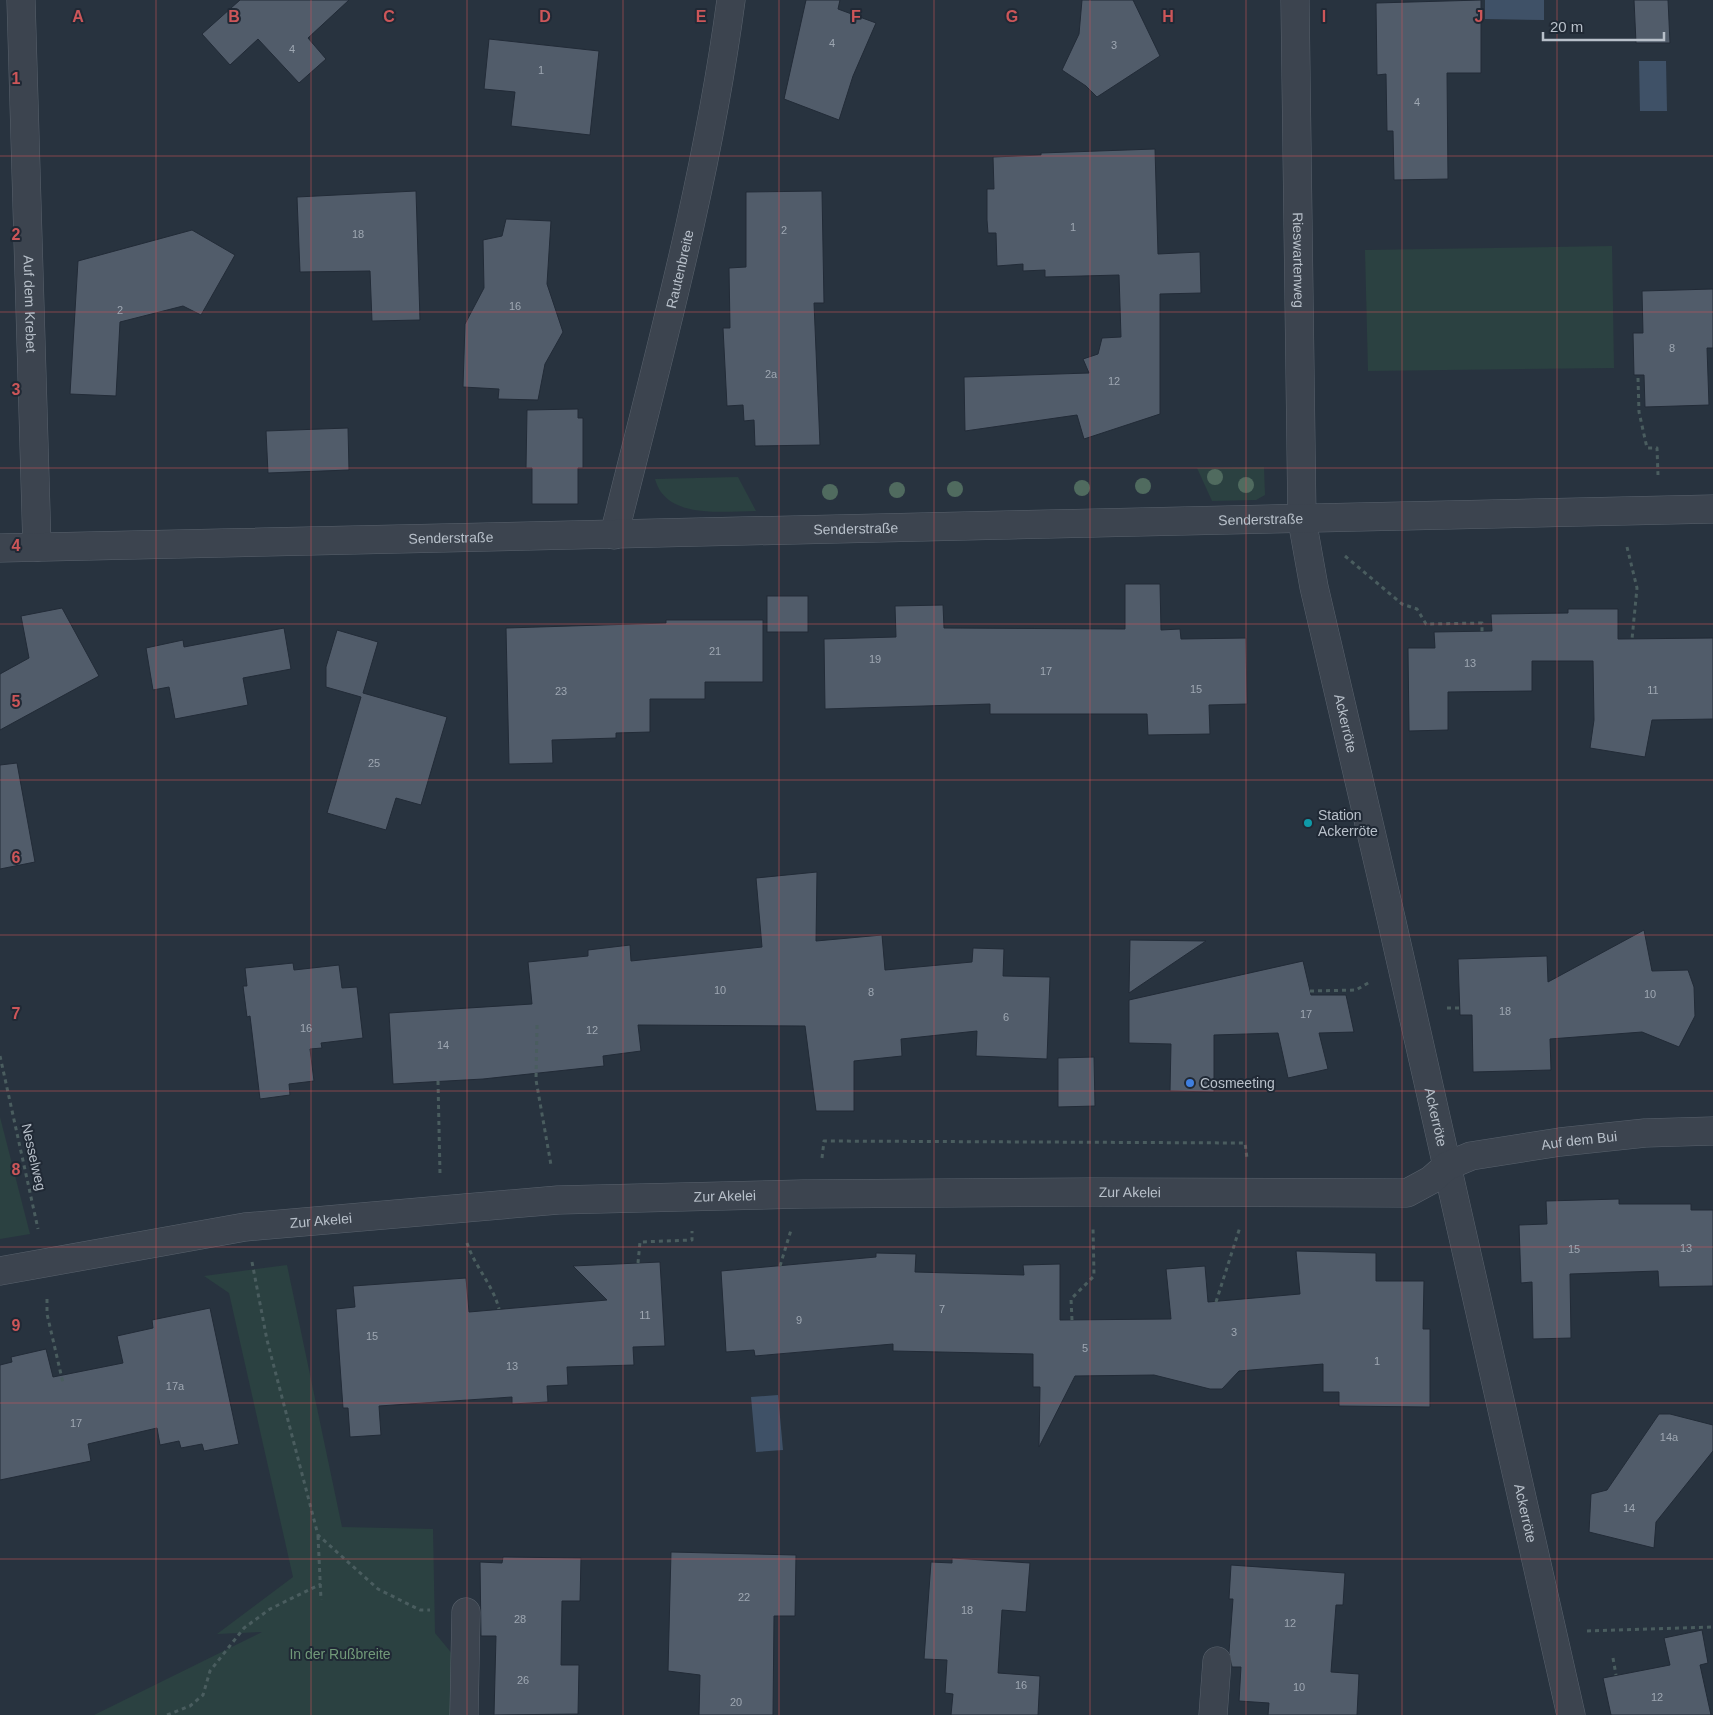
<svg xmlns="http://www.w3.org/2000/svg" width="1713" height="1715" font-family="Helvetica,sans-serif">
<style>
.green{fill:#2b4141}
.water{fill:#3f5167}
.building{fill:#515c6a;stroke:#222b37}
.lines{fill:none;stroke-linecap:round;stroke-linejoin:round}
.minor-casing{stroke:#59626d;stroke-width:29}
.path{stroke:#4a5d5f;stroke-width:3;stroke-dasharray:4 4;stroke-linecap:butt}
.minor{stroke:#3c444f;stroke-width:28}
.tree{fill:#506b5f}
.grid{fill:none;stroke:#cd5659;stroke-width:1;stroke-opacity:0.55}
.culture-dot{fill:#0f9aa8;stroke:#202935;stroke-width:2}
.shop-dot{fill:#3f7fe0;stroke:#202935;stroke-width:2}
.labels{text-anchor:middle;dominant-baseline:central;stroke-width:4;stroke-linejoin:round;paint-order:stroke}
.number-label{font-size:11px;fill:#9ea7b2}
.street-label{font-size:14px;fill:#b8c0ca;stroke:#202935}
.poi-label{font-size:14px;fill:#b8c0ca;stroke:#202935;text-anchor:start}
.park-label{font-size:14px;fill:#719979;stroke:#202935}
.grid-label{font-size:16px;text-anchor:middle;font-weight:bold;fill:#cd5659;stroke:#202935;stroke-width:4;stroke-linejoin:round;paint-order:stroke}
</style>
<rect width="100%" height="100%" fill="#28333f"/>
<g class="green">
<path d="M 1612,246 L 1614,368 L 1368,371 L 1365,250 Z"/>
<path d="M 1264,467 L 1265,495 L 1256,500 L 1212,501 L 1197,468 Z"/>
<path d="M 738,477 L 756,511 C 723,511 666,520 655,479 Z"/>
<path d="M 0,1117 L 30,1234 L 0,1239 Z"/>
<path d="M 287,1265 L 342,1527 L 433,1529 L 435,1633 L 454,1656 L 453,1715 L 94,1715 L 262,1632 L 217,1634 L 293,1577 L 229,1293 L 204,1276 Z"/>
</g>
<g class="water">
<path d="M 1485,0 L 1544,0 L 1544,20 L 1485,19 Z"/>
<path d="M 1639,61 L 1666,61 L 1667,111 L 1640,111 Z"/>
<path d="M 778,1395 L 783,1450 L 756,1452 L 751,1397 Z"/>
</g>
<g class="building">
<path d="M 240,0 L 349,0 L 308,38 L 326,59 L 299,83 L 258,39 L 230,65 L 202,34 Z"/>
<path d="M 806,0 L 840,0 L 838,9 L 876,23 L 853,76 L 839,120 L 784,99 Z"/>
<path d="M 1082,0 L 1133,0 L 1160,56 L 1097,97 L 1086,86 L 1062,70 L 1079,34 Z"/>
<path d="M 1481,0 L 1481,73 L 1447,73 L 1448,179 L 1394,180 L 1393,131 L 1387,131 L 1386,74 L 1377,75 L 1376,3 Z"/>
<path d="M 1634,0 L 1668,0 L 1670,43 L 1636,43 Z"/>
<path d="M 489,39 L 599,51 L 590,135 L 511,126 L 515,92 L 484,89 Z"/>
<path d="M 1155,149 L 1158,254 L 1200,252 L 1201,293 L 1160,294 L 1160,414 L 1084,439 L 1077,415 L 965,431 L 964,377 L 1089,373 L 1083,359 L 1098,354 L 1102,338 L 1121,337 L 1119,275 L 1045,277 L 1045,270 L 1023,271 L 1023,264 L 997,266 L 996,233 L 988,233 L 987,220 L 987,189 L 994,189 L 993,157 L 1041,155 L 1041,153 Z"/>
<path d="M 416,191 L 420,320 L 372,321 L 370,271 L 300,272 L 297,197 Z"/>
<path d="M 822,191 L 824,303 L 814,303 L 820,445 L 755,446 L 754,420 L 744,421 L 743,405 L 727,406 L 723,328 L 730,328 L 729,268 L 746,267 L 746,192 Z"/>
<path d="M 506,219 L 551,221 L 547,284 L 563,332 L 545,364 L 538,400 L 498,399 L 499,389 L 463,387 L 465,324 L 484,288 L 483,240 L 502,236 Z"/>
<path d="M 192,230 L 235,255 L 201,315 L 183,306 L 120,322 L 116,396 L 70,394 L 78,261 Z"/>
<path d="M 1713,289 L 1713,348 L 1707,348 L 1709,405 L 1645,407 L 1644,375 L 1634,375 L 1633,333 L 1643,333 L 1642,291 Z"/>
<path d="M 578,409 L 578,418 L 583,418 L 583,468 L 578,468 L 578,504 L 532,504 L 532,468 L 526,468 L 527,410 Z"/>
<path d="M 348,428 L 349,470 L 268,473 L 266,431 Z"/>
<path d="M 1125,584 L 1160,584 L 1161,630 L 1180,629 L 1181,639 L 1246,638 L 1247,704 L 1209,705 L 1210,734 L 1148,735 L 1147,714 L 990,714 L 990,704 L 825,709 L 824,639 L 896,637 L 895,606 L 943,605 L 944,628 L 1125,629 Z"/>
<rect x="767" y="596" width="41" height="36"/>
<path d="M 62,608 L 99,676 L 0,730 L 0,674 L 29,658 L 21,616 Z"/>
<path d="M 1568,609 L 1618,609 L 1618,639 L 1713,638 L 1713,719 L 1652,720 L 1645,757 L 1590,748 L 1594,720 L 1593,661 L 1532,661 L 1532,691 L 1448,692 L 1448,730 L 1409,731 L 1408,648 L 1435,648 L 1434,632 L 1492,631 L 1491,614 L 1568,613 Z"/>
<path d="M 666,620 L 763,620 L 763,682 L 705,682 L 705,699 L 650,699 L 650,732 L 616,733 L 616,738 L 552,740 L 553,763 L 509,764 L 506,628 L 666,623 Z"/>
<path d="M 284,628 L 291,669 L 243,678 L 248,705 L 175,719 L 169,687 L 153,690 L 146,648 L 183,640 L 184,647 Z"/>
<path d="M 337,630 L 378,642 L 363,693 L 447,717 L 421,805 L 396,798 L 386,830 L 327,813 L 361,697 L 326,687 L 326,667 Z"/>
<path d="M 17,763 L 35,862 L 0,869 L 0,765 Z"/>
<path d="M 817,872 L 816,941 L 882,935 L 885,970 L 972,962 L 973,948 L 1004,949 L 1003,976 L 1050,977 L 1047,1059 L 976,1056 L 977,1031 L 901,1039 L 902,1056 L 854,1061 L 854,1111 L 816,1111 L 805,1026 L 638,1025 L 641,1051 L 603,1056 L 604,1066 L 483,1079 L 393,1084 L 389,1013 L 532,1004 L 528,962 L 588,956 L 588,950 L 630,945 L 631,961 L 762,947 L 756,878 Z"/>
<path d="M 1644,930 L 1652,971 L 1688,970 L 1694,987 L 1695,1016 L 1679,1047 L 1642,1032 L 1550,1039 L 1551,1070 L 1473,1072 L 1472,1015 L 1460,1015 L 1458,959 L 1547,956 L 1548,982 Z"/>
<path d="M 1130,940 L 1206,941 L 1129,993 Z"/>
<path d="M 1303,961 L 1311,995 L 1346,995 L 1354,1032 L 1319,1033 L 1328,1069 L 1288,1078 L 1278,1033 L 1214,1035 L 1214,1092 L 1170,1091 L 1171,1044 L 1129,1043 L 1129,1000 Z"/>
<path d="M 293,963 L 294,970 L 339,965 L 342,988 L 357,987 L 363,1038 L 321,1043 L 322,1048 L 310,1049 L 314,1081 L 289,1084 L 290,1095 L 260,1099 L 250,1016 L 247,1017 L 243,986 L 247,986 L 245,968 Z"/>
<path d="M 1094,1057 L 1095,1106 L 1058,1107 L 1058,1058 Z"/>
<path d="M 1619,1199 L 1619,1204 L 1691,1204 L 1691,1210 L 1713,1210 L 1713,1286 L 1659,1287 L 1658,1271 L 1570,1274 L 1571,1338 L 1533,1339 L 1532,1282 L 1521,1283 L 1519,1225 L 1547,1224 L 1546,1201 Z"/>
<path d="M 1296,1251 L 1376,1253 L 1376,1281 L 1424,1281 L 1423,1329 L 1430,1329 L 1430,1407 L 1339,1406 L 1339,1392 L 1323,1392 L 1323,1364 L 1239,1371 L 1222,1389 L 1210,1389 L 1154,1375 L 1075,1376 L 1039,1447 L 1040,1387 L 1033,1387 L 1033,1354 L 893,1351 L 893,1344 L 755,1356 L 754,1350 L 726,1352 L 721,1271 L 876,1257 L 876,1253 L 916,1254 L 915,1272 L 1024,1275 L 1023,1265 L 1060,1264 L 1060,1320 L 1171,1319 L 1166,1269 L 1205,1266 L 1208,1302 L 1300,1294 Z"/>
<path d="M 660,1262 L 665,1346 L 633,1347 L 634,1365 L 567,1367 L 568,1385 L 547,1386 L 548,1402 L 512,1404 L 512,1397 L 379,1406 L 381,1435 L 350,1437 L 348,1408 L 343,1408 L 336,1309 L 355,1307 L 353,1286 L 466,1278 L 469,1312 L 607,1300 L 573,1266 Z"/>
<path d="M 210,1308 L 239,1444 L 204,1451 L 202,1444 L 181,1448 L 179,1441 L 160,1445 L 157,1428 L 88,1444 L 91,1461 L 0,1480 L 0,1365 L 12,1362 L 11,1357 L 46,1349 L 53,1377 L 123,1363 L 117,1336 L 153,1328 L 152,1320 Z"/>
<path d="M 1659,1414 L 1670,1414 L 1713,1425 L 1713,1451 L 1656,1522 L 1654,1548 L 1589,1532 L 1591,1494 L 1607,1490 Z"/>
<path d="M 671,1552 L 796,1555 L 795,1616 L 774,1616 L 773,1715 L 699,1715 L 700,1675 L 668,1671 Z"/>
<path d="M 503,1557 L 581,1558 L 580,1601 L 562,1601 L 561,1665 L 579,1665 L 578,1714 L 494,1715 L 496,1636 L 481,1636 L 480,1562 L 502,1563 Z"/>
<path d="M 952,1558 L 1030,1563 L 1026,1612 L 1002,1610 L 998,1673 L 1040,1676 L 1038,1715 L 951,1715 L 953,1694 L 945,1693 L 947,1660 L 924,1659 L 931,1562 L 952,1563 Z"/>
<path d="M 1231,1565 L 1345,1573 L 1343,1605 L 1336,1605 L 1331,1672 L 1359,1674 L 1357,1715 L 1268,1715 L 1269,1703 L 1239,1701 L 1241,1667 L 1232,1667 L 1229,1652 L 1233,1599 L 1229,1599 Z"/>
<path d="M 1702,1630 L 1708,1663 L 1700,1665 L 1711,1715 L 1611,1715 L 1603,1678 L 1670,1665 L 1664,1638 Z"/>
</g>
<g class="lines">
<defs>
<g id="minor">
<path id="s1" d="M 21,0 L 37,547"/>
<path id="s2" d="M 1295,0 L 1302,520 L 1314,587 L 1391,918 L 1571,1715"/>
<path id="s3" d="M 614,535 C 658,358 707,181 731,0"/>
<path id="s4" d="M 0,548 L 1713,509"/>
<path id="s5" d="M 0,1271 L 245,1227 L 558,1200 L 803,1194 L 1092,1192 L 1407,1193 L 1431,1180 L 1447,1166 L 1471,1156 L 1560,1142 L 1645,1133 L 1713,1131"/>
<path d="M 464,1715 L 466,1612"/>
<path d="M 1213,1715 L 1217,1661"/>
</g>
</defs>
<use href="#minor" class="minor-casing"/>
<g class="path">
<path d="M 1638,378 L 1639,412 L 1647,448 L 1657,448 L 1658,475"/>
<path d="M 1627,547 L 1637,588 L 1632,639"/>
<path d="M 1345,556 L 1402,604 L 1417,609 L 1426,624 L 1482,623 L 1482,632"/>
<path d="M 1310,991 L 1356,990 L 1370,982"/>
<path d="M 1447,1008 L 1460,1008"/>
<path d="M 537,1025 L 536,1080 L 551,1165"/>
<path d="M 0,1056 L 38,1229"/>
<path d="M 438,1081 L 440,1174"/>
<path d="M 822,1158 L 824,1141 L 1245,1143 L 1247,1158"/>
<path d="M 467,1243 C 475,1267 493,1285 499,1309"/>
<path d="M 252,1262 L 267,1340 L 318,1535 L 378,1589 L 420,1610 L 430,1610"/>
<path d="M 638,1263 L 640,1242 L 692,1240 L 692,1231"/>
<path d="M 780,1266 L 791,1230"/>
<path d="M 47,1299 L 47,1314 L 63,1383"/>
<path d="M 1216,1302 L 1240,1227"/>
<path d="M 1072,1320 L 1071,1299 L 1094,1276 L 1093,1227"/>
<path d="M 318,1536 L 321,1600"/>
<path d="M 1587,1631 L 1713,1627"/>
<path d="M 1613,1658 L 1616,1675"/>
<path d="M 167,1715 L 190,1706 L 203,1695 L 210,1671 L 244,1628 L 270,1609 L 321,1584"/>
</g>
<use href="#minor" class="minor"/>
</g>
<g class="tree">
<circle cx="1215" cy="477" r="8"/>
<circle cx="1246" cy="485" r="8"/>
<circle cx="1143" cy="486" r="8"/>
<circle cx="1082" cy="488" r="8"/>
<circle cx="955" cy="489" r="8"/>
<circle cx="897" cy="490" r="8"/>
<circle cx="830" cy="492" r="8"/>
</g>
<path class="grid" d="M 156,0 L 156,1715M 311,0 L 311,1715M 467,0 L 467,1715M 623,0 L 623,1715M 779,0 L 779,1715M 934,0 L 934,1715M 1090,0 L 1090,1715M 1246,0 L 1246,1715M 1402,0 L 1402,1715M 1557,0 L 1557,1715M 0,156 L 1713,156M 0,312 L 1713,312M 0,468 L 1713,468M 0,624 L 1713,624M 0,780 L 1713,780M 0,935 L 1713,935M 0,1091 L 1713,1091M 0,1247 L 1713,1247M 0,1403 L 1713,1403M 0,1559 L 1713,1559"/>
<circle class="culture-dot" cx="1308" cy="823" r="5"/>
<circle class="shop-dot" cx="1190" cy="1083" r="5"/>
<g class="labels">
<g class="number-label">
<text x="832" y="43">4</text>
<text x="1114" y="45">3</text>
<text x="292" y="49">4</text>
<text x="541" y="70">1</text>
<text x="1417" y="102">4</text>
<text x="1073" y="227">1</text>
<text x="784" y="230">2</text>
<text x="358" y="234">18</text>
<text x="515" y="306">16</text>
<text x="120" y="310">2</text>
<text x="1672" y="348">8</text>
<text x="771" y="374">2a</text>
<text x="1114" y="381">12</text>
<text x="715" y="651">21</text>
<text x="875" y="659">19</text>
<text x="1470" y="663">13</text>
<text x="1046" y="671">17</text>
<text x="1196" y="689">15</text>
<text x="1653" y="690">11</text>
<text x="561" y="691">23</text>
<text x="374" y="763">25</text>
<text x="720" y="990">10</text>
<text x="871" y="992">8</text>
<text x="1650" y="994">10</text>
<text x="1505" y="1011">18</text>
<text x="1306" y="1014">17</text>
<text x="1006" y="1017">6</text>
<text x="306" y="1028">16</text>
<text x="592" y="1030">12</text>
<text x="443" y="1045">14</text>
<text x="1686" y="1248">13</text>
<text x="1574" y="1249">15</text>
<text x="942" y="1309">7</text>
<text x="645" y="1315">11</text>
<text x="799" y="1320">9</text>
<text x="1234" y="1332">3</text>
<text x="372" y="1336">15</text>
<text x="1085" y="1348">5</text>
<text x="1377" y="1361">1</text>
<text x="512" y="1366">13</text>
<text x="175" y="1386">17a</text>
<text x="76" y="1423">17</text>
<text x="1669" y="1437">14a</text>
<text x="1629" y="1508">14</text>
<text x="744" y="1597">22</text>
<text x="967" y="1610">18</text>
<text x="520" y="1619">28</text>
<text x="1290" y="1623">12</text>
<text x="523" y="1680">26</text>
<text x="1021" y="1685">16</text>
<text x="1299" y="1687">10</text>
<text x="1657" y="1697">12</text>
<text x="736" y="1702">20</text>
</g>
<g class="street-label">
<text stroke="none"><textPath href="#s2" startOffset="260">Rieswartenweg</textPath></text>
<text stroke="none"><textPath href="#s3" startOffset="274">Rautenbreite</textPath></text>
<text stroke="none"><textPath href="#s1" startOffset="304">Auf dem Krebet</textPath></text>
<text stroke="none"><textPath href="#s4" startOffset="1261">Senderstraße</textPath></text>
<text stroke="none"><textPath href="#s4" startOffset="856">Senderstraße</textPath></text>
<text stroke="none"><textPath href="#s4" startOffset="451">Senderstraße</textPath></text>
<text stroke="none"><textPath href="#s2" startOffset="728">Ackerröte</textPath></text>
<text stroke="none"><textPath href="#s2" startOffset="1132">Ackerröte</textPath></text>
<text stroke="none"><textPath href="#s5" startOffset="1596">Auf dem Bui</textPath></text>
<text transform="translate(34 1157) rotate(77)">Nesselweg</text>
<text stroke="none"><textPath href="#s5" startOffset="1135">Zur Akelei</textPath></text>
<text stroke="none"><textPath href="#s5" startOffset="730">Zur Akelei</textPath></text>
<text stroke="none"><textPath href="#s5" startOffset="325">Zur Akelei</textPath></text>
<text stroke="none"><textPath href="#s2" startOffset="1538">Ackerröte</textPath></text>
</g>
<g class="poi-label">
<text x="1318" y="815">Station<tspan x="1318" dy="16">Ackerröte</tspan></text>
<text x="1200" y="1083">Cosmeeting</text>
</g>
<g class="park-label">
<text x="340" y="1654">In der Rußbreite</text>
</g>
</g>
<g class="grid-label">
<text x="78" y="22">A</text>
<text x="234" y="22">B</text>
<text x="389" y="22">C</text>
<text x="545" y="22">D</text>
<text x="701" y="22">E</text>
<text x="856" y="22">F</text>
<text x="1012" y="22">G</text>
<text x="1168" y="22">H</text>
<text x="1324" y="22">I</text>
<text x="1479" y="22">J</text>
<text x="16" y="84">1</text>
<text x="16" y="240">2</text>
<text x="16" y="395">3</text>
<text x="16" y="551">4</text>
<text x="16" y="707">5</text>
<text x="16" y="863">6</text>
<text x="16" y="1019">7</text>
<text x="16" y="1175">8</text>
<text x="16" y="1331">9</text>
</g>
<path d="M1543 32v8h121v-8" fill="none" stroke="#b8c0ca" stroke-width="2.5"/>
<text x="1550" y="32" font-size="15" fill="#b8c0ca" stroke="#202935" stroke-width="4" paint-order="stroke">20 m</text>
</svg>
